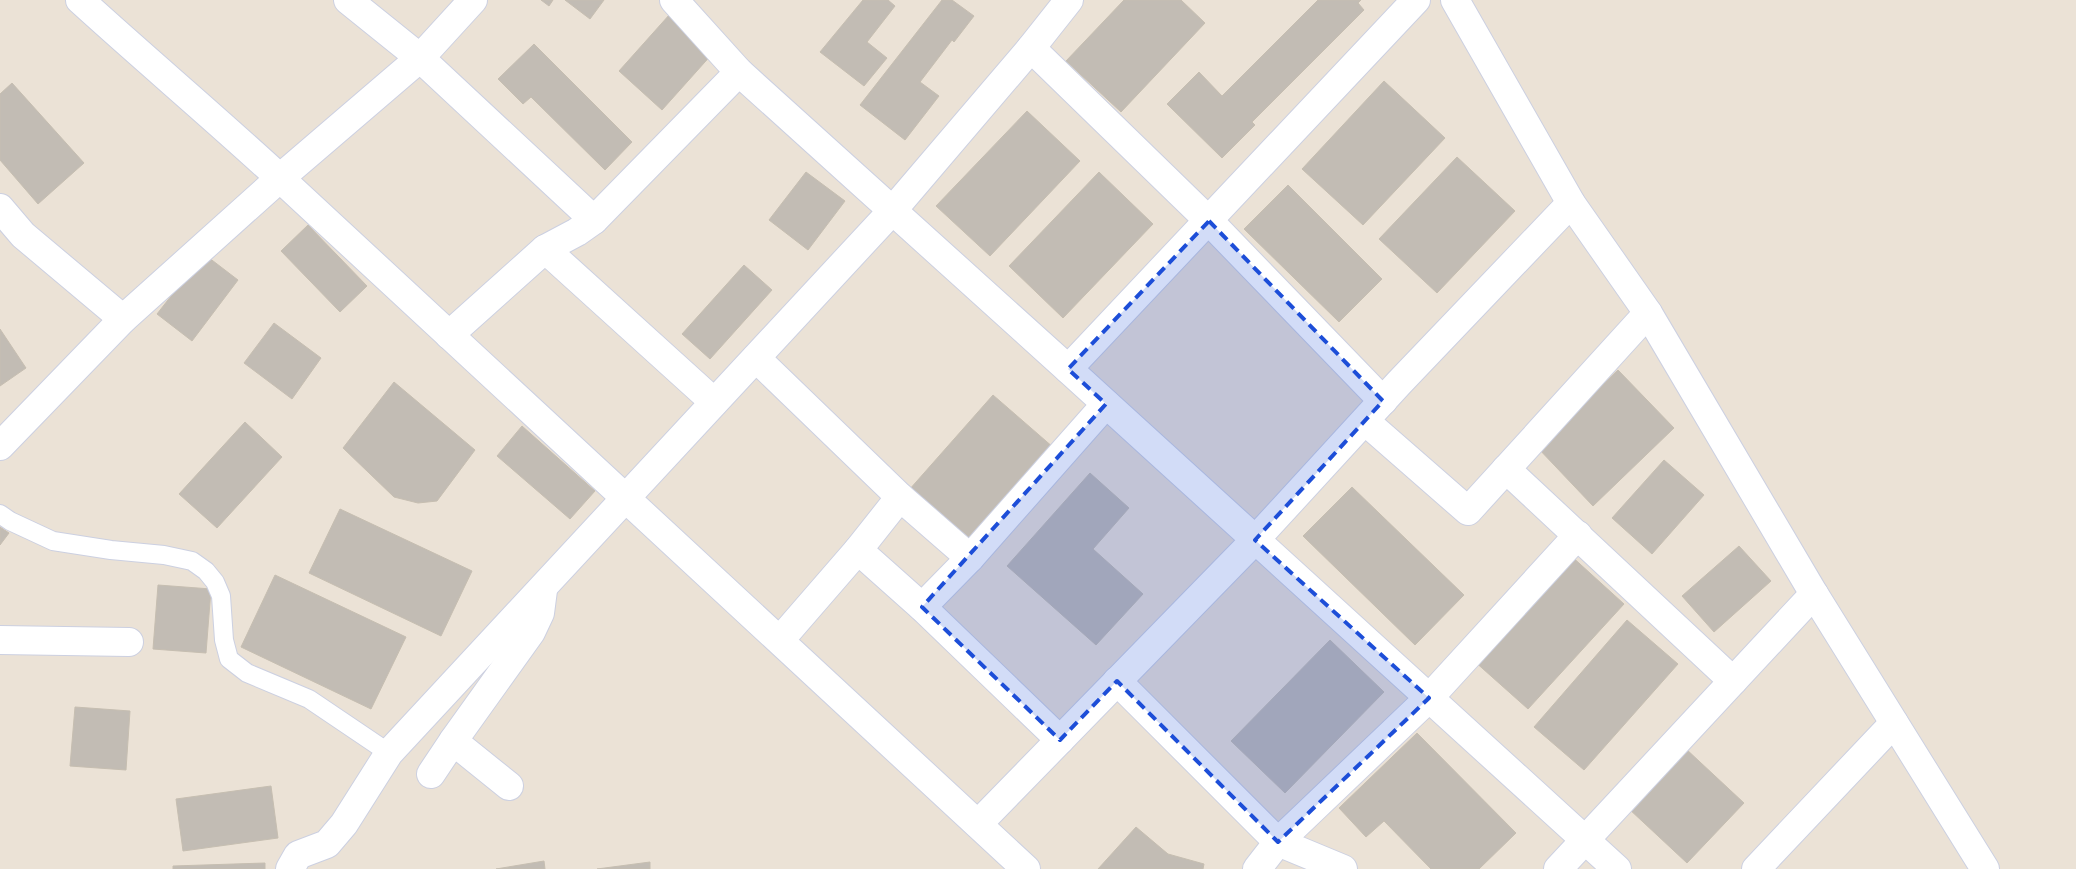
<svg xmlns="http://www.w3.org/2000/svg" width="2076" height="869" font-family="Manrope,sans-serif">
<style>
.building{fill:#c2bcb4;stroke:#c6beb1}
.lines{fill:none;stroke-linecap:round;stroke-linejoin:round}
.lane-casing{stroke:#ccd0e1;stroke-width:20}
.street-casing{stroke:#ccd0e1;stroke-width:30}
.secondary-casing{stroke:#ccd0e1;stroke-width:30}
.lane{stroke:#fff;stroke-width:18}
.street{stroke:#fff;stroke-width:28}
.secondary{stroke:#fff;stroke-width:28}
.marked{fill:#1d4ed8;fill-opacity:0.2;stroke:#1d4ed8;stroke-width:4;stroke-dasharray:10 6;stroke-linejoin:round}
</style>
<rect width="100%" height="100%" fill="#ebe2d6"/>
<g class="building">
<path d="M 541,0 L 553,0 L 549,6 Z"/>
<path d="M 565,0 L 604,0 L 590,19 Z"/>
<path d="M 863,0 L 888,0 L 895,6 L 867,42 L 887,58 L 864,86 L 820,52 Z"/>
<path d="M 942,0 L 952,0 L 974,16 L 954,42 L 952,40 L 920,82 L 939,96 L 905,140 L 860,105 Z"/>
<path d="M 1124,0 L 1181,0 L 1205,23 L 1121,112 L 1066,61 Z"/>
<path d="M 1318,0 L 1361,0 L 1358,3 L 1364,10 L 1252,122 L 1255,125 L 1222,158 L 1167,104 L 1199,72 L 1222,96 Z"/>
<path d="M 670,14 L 713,53 L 662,110 L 619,71 Z"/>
<path d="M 534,44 L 632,142 L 605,170 L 531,97 L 523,104 L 498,79 Z"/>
<path d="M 1384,81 L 1445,138 L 1363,225 L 1302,169 Z"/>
<path d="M 12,83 L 84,163 L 38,204 L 0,160 L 0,94 Z"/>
<path d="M 1027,111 L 1080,161 L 990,256 L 936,206 Z"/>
<path d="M 1457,157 L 1515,211 L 1437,293 L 1379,239 Z"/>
<path d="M 806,172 L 845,201 L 808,250 L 769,220 Z"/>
<path d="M 1099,172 L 1153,224 L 1063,318 L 1009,266 Z"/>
<path d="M 1288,185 L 1382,279 L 1339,322 L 1244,229 Z"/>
<path d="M 308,225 L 367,286 L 340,312 L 281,251 Z"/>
<path d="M 204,254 L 238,280 L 192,341 L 157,314 Z"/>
<path d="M 744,265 L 772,290 L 710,359 L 682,334 Z"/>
<path d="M 274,323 L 321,358 L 292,399 L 244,363 Z"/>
<path d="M 0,329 L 26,368 L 0,386 Z"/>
<path d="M 1618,370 L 1674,428 L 1593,506 L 1537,447 Z"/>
<path d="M 394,382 L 475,450 L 437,501 L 418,503 L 394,497 L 343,448 Z"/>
<path d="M 993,395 L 1054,448 L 970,543 L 909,490 Z"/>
<path d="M 245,422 L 282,457 L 217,528 L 179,494 Z"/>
<path d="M 522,426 L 595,491 L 570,519 L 497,456 Z"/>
<path d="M 1664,460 L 1704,495 L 1652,554 L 1612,518 Z"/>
<path d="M 1090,473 L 1129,508 L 1093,549 L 1143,594 L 1096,645 L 1007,566 Z"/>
<path d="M 1352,487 L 1464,595 L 1415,645 L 1303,536 Z"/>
<path d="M 340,509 L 472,571 L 441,636 L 309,573 Z"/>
<path d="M 0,527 L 9,533 L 0,545 Z"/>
<path d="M 1739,546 L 1771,581 L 1714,632 L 1682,596 Z"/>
<path d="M 1569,554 L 1624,604 L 1528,709 L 1473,660 Z"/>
<path d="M 275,575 L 406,637 L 371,709 L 241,647 Z"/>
<path d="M 158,585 L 211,589 L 206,653 L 153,649 Z"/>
<path d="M 1627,620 L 1678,664 L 1584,770 L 1534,727 Z"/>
<path d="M 1330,640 L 1384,692 L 1285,793 L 1231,741 Z"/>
<path d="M 75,707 L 130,711 L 126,770 L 70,766 Z"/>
<path d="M 1417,733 L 1516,833 L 1479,869 L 1431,869 L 1384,821 L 1366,837 L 1339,808 Z"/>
<path d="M 1685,748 L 1744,803 L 1687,863 L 1628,808 Z"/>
<path d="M 271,786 L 278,838 L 183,851 L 176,799 Z"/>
<path d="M 1136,827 L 1168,854 L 1204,864 L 1203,869 L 1098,869 Z"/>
<path d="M 544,861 L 545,869 L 496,869 Z"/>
<path d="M 650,862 L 650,869 L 597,869 Z"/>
<path d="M 265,863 L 265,869 L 173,869 L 173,866 Z"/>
</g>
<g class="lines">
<defs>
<path id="lane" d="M 0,514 L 10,521 L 53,541 L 111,550 L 164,555 L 192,561 L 206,571 L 215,582 L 221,596 L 224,640 L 229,659 L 247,673 L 309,699 L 389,753"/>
<g id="street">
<path d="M 80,0 C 147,61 216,119 282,180 C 531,409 779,639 1026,869"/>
<path d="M 348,0 L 420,58 L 594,220"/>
<path d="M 1031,48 L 1209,221 L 1383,401"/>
<path d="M 0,208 L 23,235 L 123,319"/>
<path d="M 545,249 L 714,402"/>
<path d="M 449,335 L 545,249 L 577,232 L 594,220 L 739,72"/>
<path d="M 756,358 L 900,497 L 970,558"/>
<path d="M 1068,369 L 1416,0"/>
<path d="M 1365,421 L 1468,511 L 1648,313"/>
<path d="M 0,446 L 123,319 L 280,178 L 420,58 L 473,0"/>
<path d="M 1506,469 L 1733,681"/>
<path d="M 858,550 L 922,607 L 1060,740"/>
<path d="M 922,607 L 970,558 L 1106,404"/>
<path d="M 0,640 L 129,642"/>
<path d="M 780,640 L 858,550 L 900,497"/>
<path d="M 1117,681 L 1278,842 L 1343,869"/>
<path d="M 453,741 L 509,786"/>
<path d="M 431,774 L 453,741 L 531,632 L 540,613 L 543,590"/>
<path d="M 978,824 L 1255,540 L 1399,383 L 1571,203"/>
<path d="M 290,869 L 298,855 L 327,844 L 344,824 L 389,753 L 892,211 L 1031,48 L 1069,0"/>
<path d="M 1257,869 L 1278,842 L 1429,698 L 1578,535"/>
<path d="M 1558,869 L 1814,594"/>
<path d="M 1756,869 L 1894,723"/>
</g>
<g id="secondary">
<path d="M 674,0 L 739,72 L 1068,369 L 1617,869"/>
<path d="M 1455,0 L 1571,203 L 1648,313 L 1814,594 L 1985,869"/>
</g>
</defs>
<use href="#lane" class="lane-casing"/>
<use href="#street" class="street-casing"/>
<use href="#secondary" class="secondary-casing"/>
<use href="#lane" class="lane"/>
<use href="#street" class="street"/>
<use href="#secondary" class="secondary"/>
</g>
<path class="marked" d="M 1209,221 L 1383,401 L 1255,540 L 1429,698 L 1278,842 L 1117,681 L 1060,740 L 922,607 L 1106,404 L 1068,369 Z"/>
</svg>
